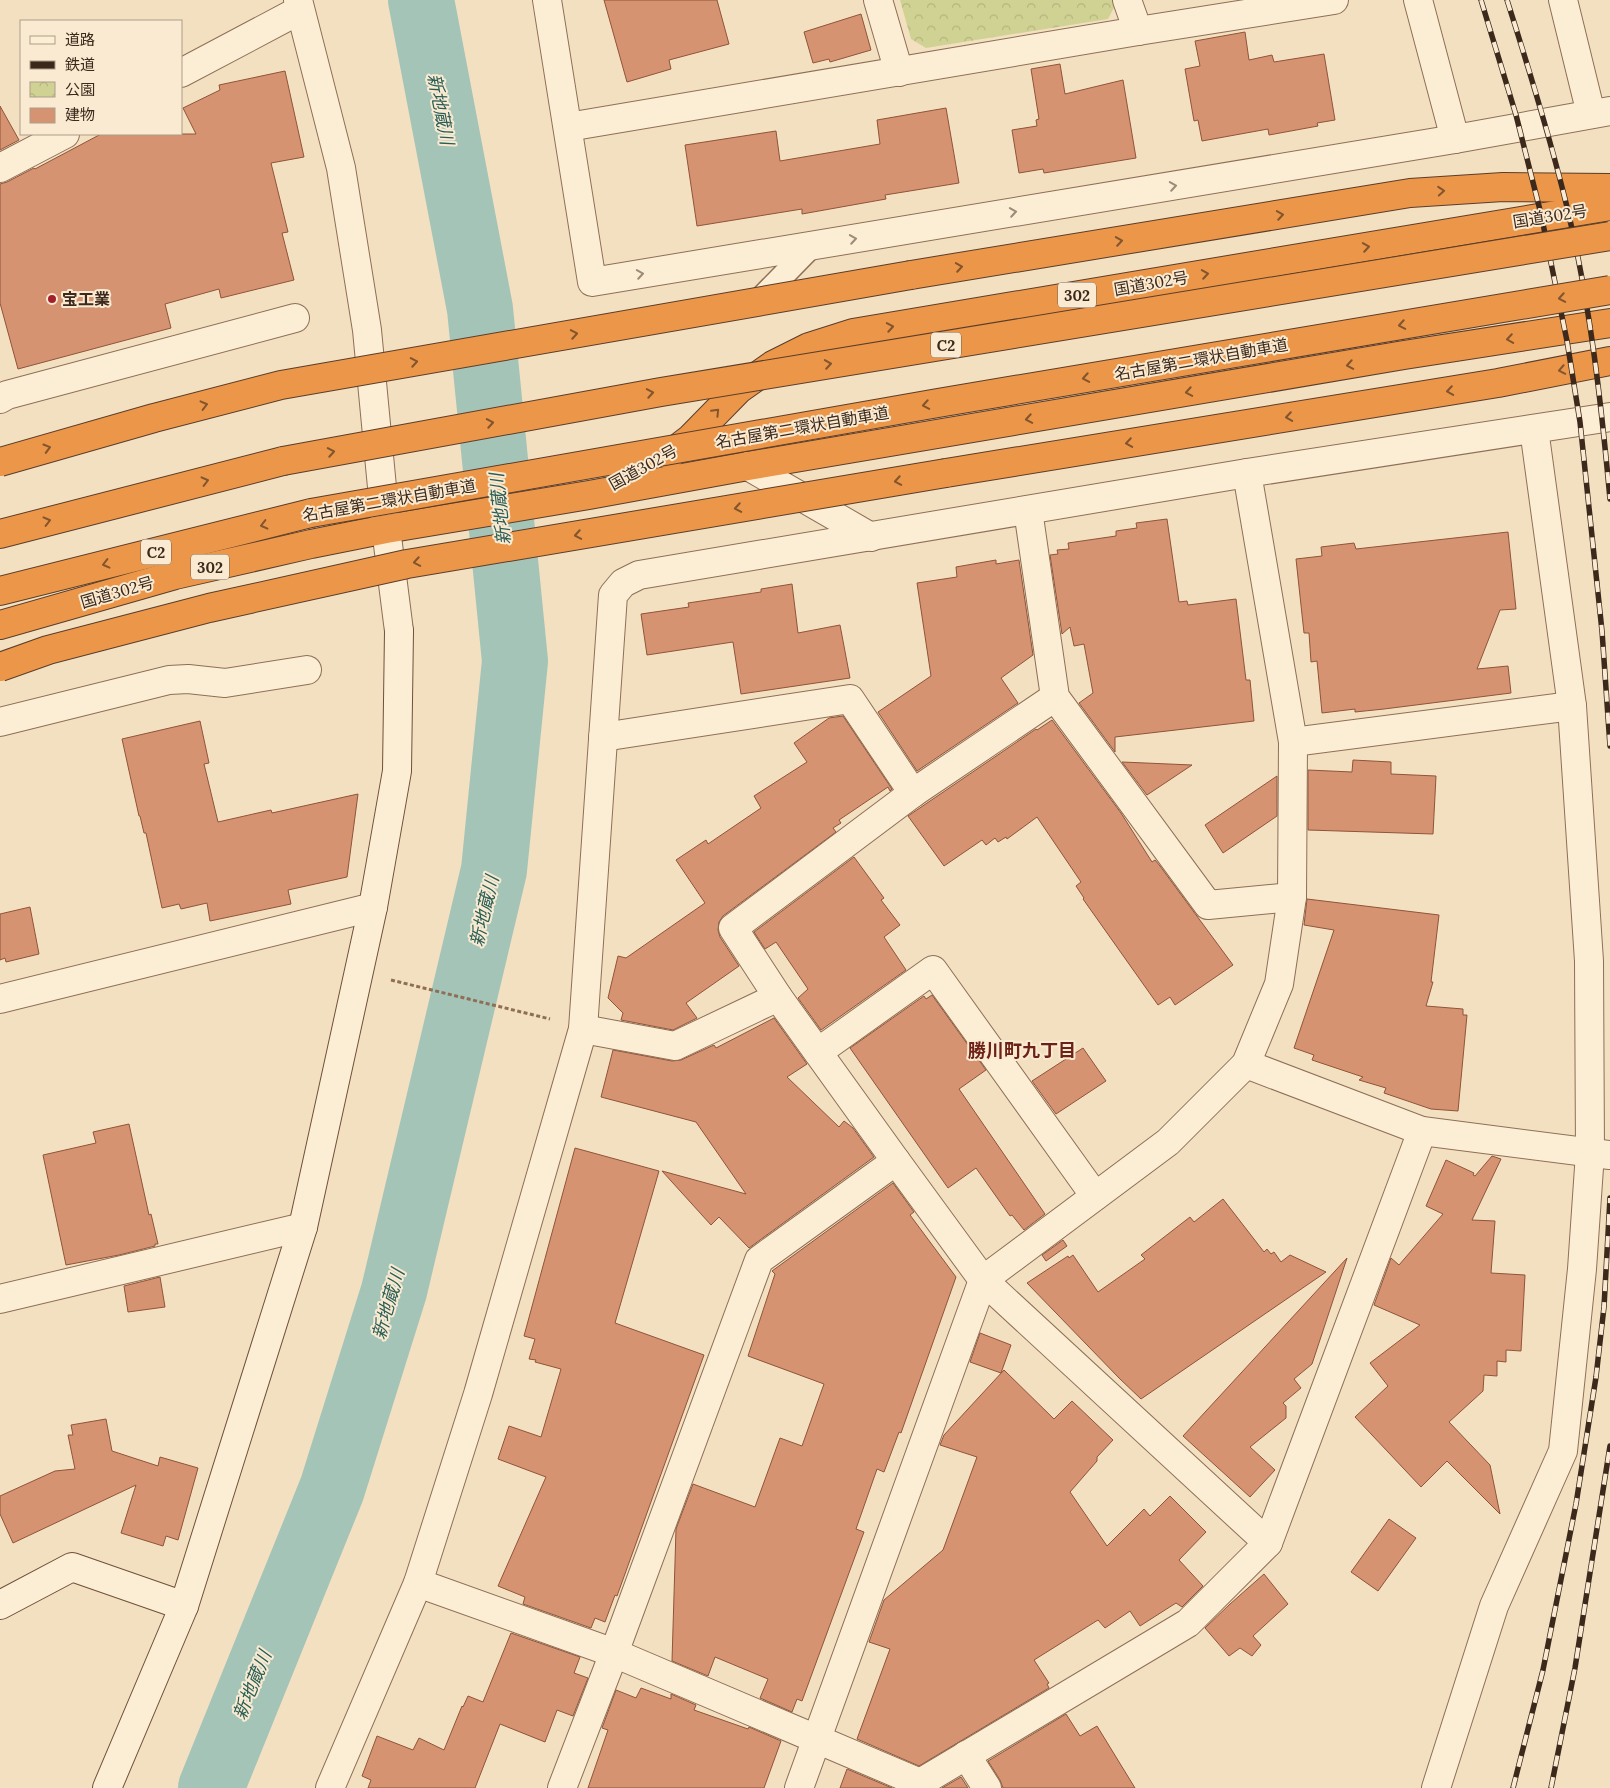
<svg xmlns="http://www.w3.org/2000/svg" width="1610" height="1788" font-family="Lora,'Noto Sans JP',serif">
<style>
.park{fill:url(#park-crowns)}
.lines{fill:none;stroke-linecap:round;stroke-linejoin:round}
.river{stroke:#a4c4b8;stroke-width:66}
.building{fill:#d59372;stroke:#905439}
.lane-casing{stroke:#8e6f56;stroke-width:25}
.street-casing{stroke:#8e6f56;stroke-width:30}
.secondary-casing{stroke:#705039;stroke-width:30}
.highway-casing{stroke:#5b3d2b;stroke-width:30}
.path{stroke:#8e6f56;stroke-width:3;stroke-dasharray:4 2.5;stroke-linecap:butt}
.lane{stroke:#fcedd5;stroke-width:22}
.street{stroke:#fcedd5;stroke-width:28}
.secondary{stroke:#fcedd5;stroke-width:28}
.highway{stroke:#eb9648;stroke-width:28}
.rail-casing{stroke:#3c291c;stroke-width:5.5}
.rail{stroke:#f9ead1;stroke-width:4;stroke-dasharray:11;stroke-linecap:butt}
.highway-bridge-casing{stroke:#5b3d2b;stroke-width:30;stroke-linecap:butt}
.highway-bridge{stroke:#eb9648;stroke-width:28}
.oneway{stroke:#9c8b78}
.oneway2{stroke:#82552e}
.poi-dot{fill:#a41f2b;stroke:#f9ead1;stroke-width:2}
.labels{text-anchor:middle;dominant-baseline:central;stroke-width:4;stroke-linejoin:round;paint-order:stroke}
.shield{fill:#f9ead1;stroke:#756352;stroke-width:1}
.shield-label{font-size:15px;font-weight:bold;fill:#3c291c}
.street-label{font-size:16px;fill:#3c291c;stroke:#f9ead1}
.poi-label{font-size:16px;font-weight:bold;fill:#3c291c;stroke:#f9ead1;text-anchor:start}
.water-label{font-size:18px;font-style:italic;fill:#295e56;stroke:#f9ead1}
.neighbourhood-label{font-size:18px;font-weight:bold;fill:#6e2116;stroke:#f9ead1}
</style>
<defs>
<pattern id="park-crowns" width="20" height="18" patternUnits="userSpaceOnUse" patternTransform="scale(1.25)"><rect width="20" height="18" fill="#d0d293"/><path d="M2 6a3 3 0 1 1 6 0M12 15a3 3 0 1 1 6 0" fill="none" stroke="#b4b47e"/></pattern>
</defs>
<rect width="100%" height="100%" fill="#f3e0c0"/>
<path class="park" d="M 900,0 L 1114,0 L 1116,4 L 1108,19 L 926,48 L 911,39 Z"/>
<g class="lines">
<path class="river" d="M 211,1788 L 332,1489 L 394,1291 L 494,870 L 515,661 L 480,309 L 421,0"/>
</g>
<g class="building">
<path d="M 604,0 L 717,0 L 729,44 L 669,60 L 671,69 L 627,82 Z"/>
<path d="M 861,14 L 871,50 L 830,62 L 829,59 L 813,63 L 804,32 Z"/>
<path d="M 1245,32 L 1249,60 L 1272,55 L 1274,62 L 1324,54 L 1335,120 L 1317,123 L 1318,126 L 1269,135 L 1268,129 L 1202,141 L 1198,120 L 1194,121 L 1185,69 L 1200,66 L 1195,41 Z"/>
<path d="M 1060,64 L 1065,94 L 1123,80 L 1136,158 L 1044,173 L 1043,169 L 1019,173 L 1012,130 L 1037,126 L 1036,120 L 1039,119 L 1031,69 Z"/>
<path d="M 285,71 L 304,157 L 271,163 L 288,232 L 282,233 L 294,280 L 221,298 L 219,289 L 165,304 L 171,328 L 18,369 L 0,303 L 0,184 L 7,182 L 34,168 L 35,169 L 101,134 L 196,134 L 183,108 L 220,90 L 219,85 Z"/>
<path d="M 0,106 L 19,140 L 0,150 Z"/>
<path d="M 946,108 L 959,183 L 885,195 L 886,199 L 802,214 L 802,209 L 697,226 L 685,145 L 776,131 L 780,161 L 880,144 L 877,120 Z"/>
<path d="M 1167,519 L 1179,602 L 1187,601 L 1188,605 L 1236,599 L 1246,680 L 1250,680 L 1254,721 L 1115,737 L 1115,752 L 1079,703 L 1093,693 L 1084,644 L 1074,646 L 1070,627 L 1062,634 L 1050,555 L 1058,554 L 1057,550 L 1069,549 L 1068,543 L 1116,536 L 1116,531 L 1137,528 L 1136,523 Z"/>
<path d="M 1508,532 L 1516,609 L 1500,610 L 1477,669 L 1508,666 L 1511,693 L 1384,709 L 1355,712 L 1355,709 L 1322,713 L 1317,661 L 1311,662 L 1309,633 L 1304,633 L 1296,559 L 1322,556 L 1321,547 L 1354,543 L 1356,549 Z"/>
<path d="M 996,560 L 996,564 L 1019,560 L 1033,655 L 1001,678 L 1018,703 L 917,771 L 878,712 L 931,676 L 917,583 L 957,577 L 956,567 Z"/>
<path d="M 792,584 L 798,633 L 840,625 L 850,678 L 741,694 L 733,642 L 647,655 L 641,614 L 689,607 L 688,603 L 761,592 L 761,589 Z"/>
<path d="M 843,716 L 892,789 L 890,791 L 888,787 L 839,820 L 841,823 L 833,828 L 836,832 L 723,916 L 719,922 L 718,930 L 720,937 L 739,966 L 686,1003 L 697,1018 L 673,1030 L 621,1020 L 623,1013 L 608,998 L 618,956 L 626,958 L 705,903 L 676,860 L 706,840 L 708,844 L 761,808 L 754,796 L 807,762 L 794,743 L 829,718 Z"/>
<path d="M 1052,720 L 1121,813 L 1152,862 L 1155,860 L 1160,866 L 1233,965 L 1175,1005 L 1170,997 L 1158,1005 L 1083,899 L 1084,898 L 1076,886 L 1081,882 L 1037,817 L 1007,839 L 1006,837 L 998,842 L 995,838 L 986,845 L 982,840 L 944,866 L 908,816 L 1036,729 L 1037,730 Z"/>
<path d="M 200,721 L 209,763 L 204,764 L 218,822 L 271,810 L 272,813 L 358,794 L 347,877 L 288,890 L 291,904 L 210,921 L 207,903 L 181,909 L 179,904 L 162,908 L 146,833 L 144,833 L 140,816 L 139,816 L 122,739 Z"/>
<path d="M 1353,760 L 1391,762 L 1391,774 L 1436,776 L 1433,834 L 1308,830 L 1308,770 L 1352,772 Z"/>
<path d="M 1122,762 L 1192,765 L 1147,795 Z"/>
<path d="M 1277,776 L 1277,816 L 1223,853 L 1205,825 Z"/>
<path d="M 854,857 L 884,898 L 881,900 L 900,925 L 884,937 L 906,970 L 821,1030 L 798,998 L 808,989 L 776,942 L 765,949 L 754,932 Z"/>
<path d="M 1307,899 L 1439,915 L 1431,982 L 1433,982 L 1426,1006 L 1463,1009 L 1463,1015 L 1467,1015 L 1458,1111 L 1431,1109 L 1384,1093 L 1386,1088 L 1359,1080 L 1363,1077 L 1312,1060 L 1314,1055 L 1294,1048 L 1334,930 L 1304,925 Z"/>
<path d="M 30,907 L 39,954 L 6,962 L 5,958 L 0,960 L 0,914 Z"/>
<path d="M 932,995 L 986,1070 L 959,1089 L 1045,1214 L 1024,1230 L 1012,1215 L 1010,1216 L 976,1168 L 948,1188 L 850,1048 L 924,996 L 926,999 Z"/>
<path d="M 774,1018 L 807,1064 L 787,1077 L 839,1127 L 844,1121 L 853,1128 L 874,1157 L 749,1248 L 719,1217 L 711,1225 L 662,1171 L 746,1194 L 696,1122 L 601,1097 L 613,1050 L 672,1061 L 681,1060 L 714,1045 L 716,1048 Z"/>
<path d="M 1083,1048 L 1106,1081 L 1056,1114 L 1032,1081 Z"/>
<path d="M 129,1124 L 149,1215 L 151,1214 L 158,1244 L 155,1244 L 155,1246 L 119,1255 L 66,1265 L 43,1155 L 96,1143 L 93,1132 Z"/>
<path d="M 575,1148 L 659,1171 L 615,1323 L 704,1355 L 617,1596 L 615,1595 L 605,1622 L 595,1618 L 591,1628 L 523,1604 L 525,1597 L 498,1586 L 546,1477 L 498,1459 L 509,1426 L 541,1437 L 561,1369 L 535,1362 L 536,1360 L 529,1359 L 535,1339 L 524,1336 Z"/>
<path d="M 1492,1156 L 1501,1159 L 1472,1220 L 1495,1221 L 1491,1273 L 1525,1275 L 1521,1351 L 1506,1350 L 1506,1362 L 1497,1361 L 1497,1376 L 1484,1375 L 1483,1391 L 1449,1422 L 1490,1465 L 1500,1514 L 1447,1461 L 1421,1487 L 1355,1417 L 1388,1386 L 1370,1363 L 1420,1325 L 1374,1305 L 1391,1258 L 1399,1265 L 1443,1214 L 1426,1206 L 1446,1160 L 1474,1173 L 1473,1175 L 1475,1176 Z"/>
<path d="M 893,1183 L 914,1212 L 910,1215 L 956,1277 L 901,1433 L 899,1432 L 884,1472 L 877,1469 L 856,1529 L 864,1532 L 802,1701 L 797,1699 L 792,1712 L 760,1698 L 768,1679 L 715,1657 L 708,1676 L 672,1661 L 676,1529 L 693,1484 L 755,1507 L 780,1438 L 802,1446 L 824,1384 L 748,1356 L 775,1274 L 772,1271 Z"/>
<path d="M 1223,1199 L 1264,1252 L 1267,1249 L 1271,1254 L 1274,1252 L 1281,1262 L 1290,1255 L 1326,1272 L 1141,1399 L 1119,1378 L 1027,1283 L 1068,1256 L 1069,1258 L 1073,1255 L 1098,1292 L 1145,1259 L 1141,1255 L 1190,1217 L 1194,1222 Z"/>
<path d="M 1063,1240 L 1067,1246 L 1046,1261 L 1042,1255 Z"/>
<path d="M 1347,1258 L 1312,1364 L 1294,1379 L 1301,1388 L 1283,1403 L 1286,1406 L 1286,1418 L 1250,1447 L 1275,1470 L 1250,1497 L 1183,1436 Z"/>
<path d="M 160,1277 L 165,1307 L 128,1312 L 124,1286 Z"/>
<path d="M 980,1333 L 1011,1345 L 1001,1373 L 970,1362 Z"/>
<path d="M 1004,1370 L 1054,1419 L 1072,1401 L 1113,1440 L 1097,1457 L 1097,1461 L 1070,1492 L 1107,1546 L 1144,1509 L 1150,1516 L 1170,1496 L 1206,1532 L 1179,1560 L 1203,1586 L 1182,1607 L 1176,1603 L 1140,1626 L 1130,1611 L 1105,1628 L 1098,1620 L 1034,1660 L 1049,1683 L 1047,1684 L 1049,1688 L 919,1766 L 857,1739 L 890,1649 L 869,1642 L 884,1600 L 943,1550 L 977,1457 L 940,1445 L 944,1435 Z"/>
<path d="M 106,1419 L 112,1451 L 158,1466 L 160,1457 L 198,1468 L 178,1540 L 166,1536 L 163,1546 L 121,1533 L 136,1485 L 13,1543 L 0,1514 L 0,1496 L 55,1471 L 75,1469 L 68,1435 L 73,1435 L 71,1425 Z"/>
<path d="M 1389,1519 L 1416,1538 L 1378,1591 L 1351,1572 Z"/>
<path d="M 1264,1574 L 1288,1604 L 1253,1636 L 1261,1645 L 1252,1656 L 1240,1648 L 1229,1656 L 1205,1628 L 1230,1604 Z"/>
<path d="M 511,1633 L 580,1657 L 574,1673 L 588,1678 L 573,1716 L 557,1710 L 545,1742 L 500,1724 L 475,1788 L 368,1788 L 371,1780 L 362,1776 L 377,1736 L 413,1750 L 419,1738 L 444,1750 L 462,1706 L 463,1707 L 468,1696 L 483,1702 Z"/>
<path d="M 641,1688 L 671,1699 L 671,1694 L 696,1705 L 694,1710 L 748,1729 L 749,1727 L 781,1741 L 764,1788 L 588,1788 L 608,1730 L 602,1728 L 616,1690 L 636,1698 Z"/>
<path d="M 1066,1714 L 1080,1736 L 1097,1726 L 1135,1788 L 1003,1788 L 1000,1780 L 988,1761 Z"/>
<path d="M 847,1769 L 892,1788 L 840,1788 Z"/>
<path d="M 961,1777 L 968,1788 L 942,1788 Z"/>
</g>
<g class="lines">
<defs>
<path id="lane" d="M 763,296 L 812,246"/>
<g id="street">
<path d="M 298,0 L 341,168 L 367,330 L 386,529 L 399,631"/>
<path d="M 547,0 L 592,282 L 1455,139 L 1610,111"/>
<path d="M 878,0 L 899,72"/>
<path d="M 1127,0 L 1138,31"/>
<path d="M 1418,0 L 1455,139"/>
<path d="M 1563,0 L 1591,114"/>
<path d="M 181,73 L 300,10"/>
<path d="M 568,127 L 1138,31 L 1334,0"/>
<path d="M 0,168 L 65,134"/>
<path d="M 0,399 L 7,395 L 295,318"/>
<path d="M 748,466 L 871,537"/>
<path d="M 1028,510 L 1055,697 L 1208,905 L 1292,897"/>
<path d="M 0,722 L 169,680 L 188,679 L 225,683 L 307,670"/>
<path d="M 603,737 L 850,699 L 913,793"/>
<path d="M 1293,742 L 1572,706"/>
<path d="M 778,997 L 733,928 L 913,793 L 1055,697"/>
<path d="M 0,999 L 373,907"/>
<path d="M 583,1029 L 675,1046 L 778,997 L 896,1161 L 983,1280 L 1268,1543"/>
<path d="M 818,1052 L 933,970 L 1095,1196"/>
<path d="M 1246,1064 L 1422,1131 L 1610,1155"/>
<path d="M 0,1299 L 303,1227"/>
<path d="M 418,1583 L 614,1653 L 920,1783 L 1188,1623 L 1268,1543 L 1422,1131"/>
<path d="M 966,1755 L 987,1788"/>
<path d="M 330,1788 L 418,1583 L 478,1394 L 583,1029 L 613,595 L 623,583 L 639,575 L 1247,473 L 1610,417"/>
<path d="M 562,1788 L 614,1653 L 759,1260 L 896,1161"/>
<path d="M 799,1788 L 983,1280 L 1168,1142 L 1246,1064 L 1279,984 L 1292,897 L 1293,742 L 1247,473"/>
<path d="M 1436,1788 L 1494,1606 L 1563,1451 L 1582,1269 L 1590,1153 L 1589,961 L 1572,706 L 1534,429"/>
</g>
<g id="secondary">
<path d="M 0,1605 L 72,1567 L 184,1606"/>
<path d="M 107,1788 L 184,1606 L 303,1227 L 373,907 L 397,771 L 399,631"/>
</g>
<g id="highway">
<path d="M 911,275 L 1410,193 L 1503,187 L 1610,188"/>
<path d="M 669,455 L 690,439 L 739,389 L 773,365 L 809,347 L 853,333 L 1610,206"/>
<path d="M 946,473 L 1498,383 L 1610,361"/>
<path d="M 0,534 L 283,461"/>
<path d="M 0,591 L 311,513"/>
<path d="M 0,625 L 175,575 L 311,544 L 386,529 L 589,495 L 748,466 L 1404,355 L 1610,323"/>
</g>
</defs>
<use href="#lane" class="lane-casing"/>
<use href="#street" class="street-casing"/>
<use href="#secondary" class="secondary-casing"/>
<use href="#highway" class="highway-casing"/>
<path class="path" d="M 391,980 L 550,1019"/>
<use href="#lane" class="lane"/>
<use href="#street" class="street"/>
<use href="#secondary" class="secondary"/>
<use href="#highway" class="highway"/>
<defs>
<g id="rail">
<path d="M 1481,0 L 1516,115 L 1541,214 L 1567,341 L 1580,422 L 1602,631 L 1610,746"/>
<path d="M 1507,0 C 1529,69 1550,137 1567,207 C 1590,303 1601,401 1610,499"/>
<path d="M 1513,1788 L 1543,1670 L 1576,1504 L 1596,1377 L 1604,1307 L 1610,1198"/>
<path d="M 1551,1788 L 1575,1668 L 1610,1446"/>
</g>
</defs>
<use href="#rail" class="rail-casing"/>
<use href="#rail" class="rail"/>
<defs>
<g id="highway-bridge">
<path d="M 283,461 L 661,392 L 1610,236"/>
<path d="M 0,462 L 154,418 L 281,385 L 911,275"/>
<path d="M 311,513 L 938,403 L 1610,290"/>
<path d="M 0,667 L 48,650 L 209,608 L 407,564 L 946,473"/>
</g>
</defs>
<use href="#highway-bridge" class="highway-bridge-casing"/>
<use href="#highway-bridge" class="highway-bridge"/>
</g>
<defs><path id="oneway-chevron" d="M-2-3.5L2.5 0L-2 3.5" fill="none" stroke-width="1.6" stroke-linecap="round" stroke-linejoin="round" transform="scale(1.25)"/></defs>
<g class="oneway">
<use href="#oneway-chevron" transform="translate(1173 186) rotate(-9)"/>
<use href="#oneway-chevron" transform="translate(1013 212) rotate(-9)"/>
<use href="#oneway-chevron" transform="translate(853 239) rotate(-9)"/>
<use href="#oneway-chevron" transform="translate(640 274) rotate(-9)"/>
</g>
<g class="oneway2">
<use href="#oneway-chevron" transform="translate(1441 191) rotate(-4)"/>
<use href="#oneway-chevron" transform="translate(1280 215) rotate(-9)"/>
<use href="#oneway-chevron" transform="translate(1119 241) rotate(-9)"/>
<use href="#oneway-chevron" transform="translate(1366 247) rotate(-9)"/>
<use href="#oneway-chevron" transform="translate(959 267) rotate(-9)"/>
<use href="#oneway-chevron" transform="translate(1205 274) rotate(-9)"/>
<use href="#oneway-chevron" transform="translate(1562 298) rotate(170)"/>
<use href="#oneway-chevron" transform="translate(1402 325) rotate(170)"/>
<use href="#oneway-chevron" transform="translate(890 327) rotate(-10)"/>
<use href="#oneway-chevron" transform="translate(574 334) rotate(-10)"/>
<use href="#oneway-chevron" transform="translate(1510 339) rotate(171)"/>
<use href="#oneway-chevron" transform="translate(414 362) rotate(-10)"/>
<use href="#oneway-chevron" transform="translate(828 364) rotate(-9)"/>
<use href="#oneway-chevron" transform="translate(1350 365) rotate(170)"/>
<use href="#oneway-chevron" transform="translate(1562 370) rotate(169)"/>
<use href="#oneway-chevron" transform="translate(1086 378) rotate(170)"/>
<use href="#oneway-chevron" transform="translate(1450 391) rotate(171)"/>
<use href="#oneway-chevron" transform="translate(1189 392) rotate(170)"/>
<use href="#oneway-chevron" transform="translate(650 393) rotate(-10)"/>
<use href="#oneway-chevron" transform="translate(204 405) rotate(-14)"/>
<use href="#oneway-chevron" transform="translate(926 405) rotate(170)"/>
<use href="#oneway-chevron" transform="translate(716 412) rotate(-46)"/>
<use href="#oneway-chevron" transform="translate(1289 417) rotate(171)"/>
<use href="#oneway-chevron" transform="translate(1029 419) rotate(170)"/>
<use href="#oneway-chevron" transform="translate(490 423) rotate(-10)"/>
<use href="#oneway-chevron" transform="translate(1129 443) rotate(171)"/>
<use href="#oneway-chevron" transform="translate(47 448) rotate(-16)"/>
<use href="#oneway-chevron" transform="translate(331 452) rotate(-10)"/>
<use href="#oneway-chevron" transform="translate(205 481) rotate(-14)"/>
<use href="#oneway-chevron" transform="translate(898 481) rotate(170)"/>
<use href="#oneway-chevron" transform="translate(738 508) rotate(170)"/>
<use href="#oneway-chevron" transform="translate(47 521) rotate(-14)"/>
<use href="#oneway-chevron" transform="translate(264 525) rotate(166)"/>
<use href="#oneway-chevron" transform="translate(578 535) rotate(170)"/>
<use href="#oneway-chevron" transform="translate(417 562) rotate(170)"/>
<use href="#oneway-chevron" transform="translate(106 564) rotate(166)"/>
</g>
<circle class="poi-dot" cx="52" cy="299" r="5"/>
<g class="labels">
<g class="shield">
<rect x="1058" y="282.5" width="38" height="25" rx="4"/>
<rect x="931" y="332.5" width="30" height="25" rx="4"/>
<rect x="141" y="539.5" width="30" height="25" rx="4"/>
<rect x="191" y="554.5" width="38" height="25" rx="4"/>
</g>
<g class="shield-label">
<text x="1077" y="295">302</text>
<text x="946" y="345">C2</text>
<text x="156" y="552">C2</text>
<text x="210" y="567">302</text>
</g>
<g class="street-label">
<text transform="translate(1550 216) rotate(-9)">国道302号</text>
<text transform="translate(1151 283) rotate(-10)">国道302号</text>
<text transform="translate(1201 359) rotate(-10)">名古屋第二環状自動車道</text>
<text transform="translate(802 427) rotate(-10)">名古屋第二環状自動車道</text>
<text transform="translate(643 467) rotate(-29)">国道302号</text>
<text transform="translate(389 500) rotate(-10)">名古屋第二環状自動車道</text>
<text transform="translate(117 592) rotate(-16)">国道302号</text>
</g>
<g class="poi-label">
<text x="62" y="299">宝工業</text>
</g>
<g class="water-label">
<text transform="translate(441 109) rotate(79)">新地蔵川</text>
<text transform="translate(500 509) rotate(-96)">新地蔵川</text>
<text transform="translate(484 911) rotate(-77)">新地蔵川</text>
<text transform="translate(388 1304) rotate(-74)">新地蔵川</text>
<text transform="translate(252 1685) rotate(-68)">新地蔵川</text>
</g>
<g class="neighbourhood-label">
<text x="1022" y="1050">勝川町九丁目</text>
</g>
</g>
<rect x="20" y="20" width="162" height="115" fill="#f9ead1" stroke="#ad9d89"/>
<rect x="30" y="36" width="25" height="8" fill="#fcedd5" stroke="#ad9d89"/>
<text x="65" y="45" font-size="15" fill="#3c291c">道路</text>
<rect x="30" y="61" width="25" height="8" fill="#3c291c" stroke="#ad9d89"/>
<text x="65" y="70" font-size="15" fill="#3c291c">鉄道</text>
<rect x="30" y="82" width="25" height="15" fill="url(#park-crowns)" stroke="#ad9d89"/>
<text x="65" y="95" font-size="15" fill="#3c291c">公園</text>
<rect x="30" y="108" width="25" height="15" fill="#d59372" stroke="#ad9d89"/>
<text x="65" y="120" font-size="15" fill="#3c291c">建物</text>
</svg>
